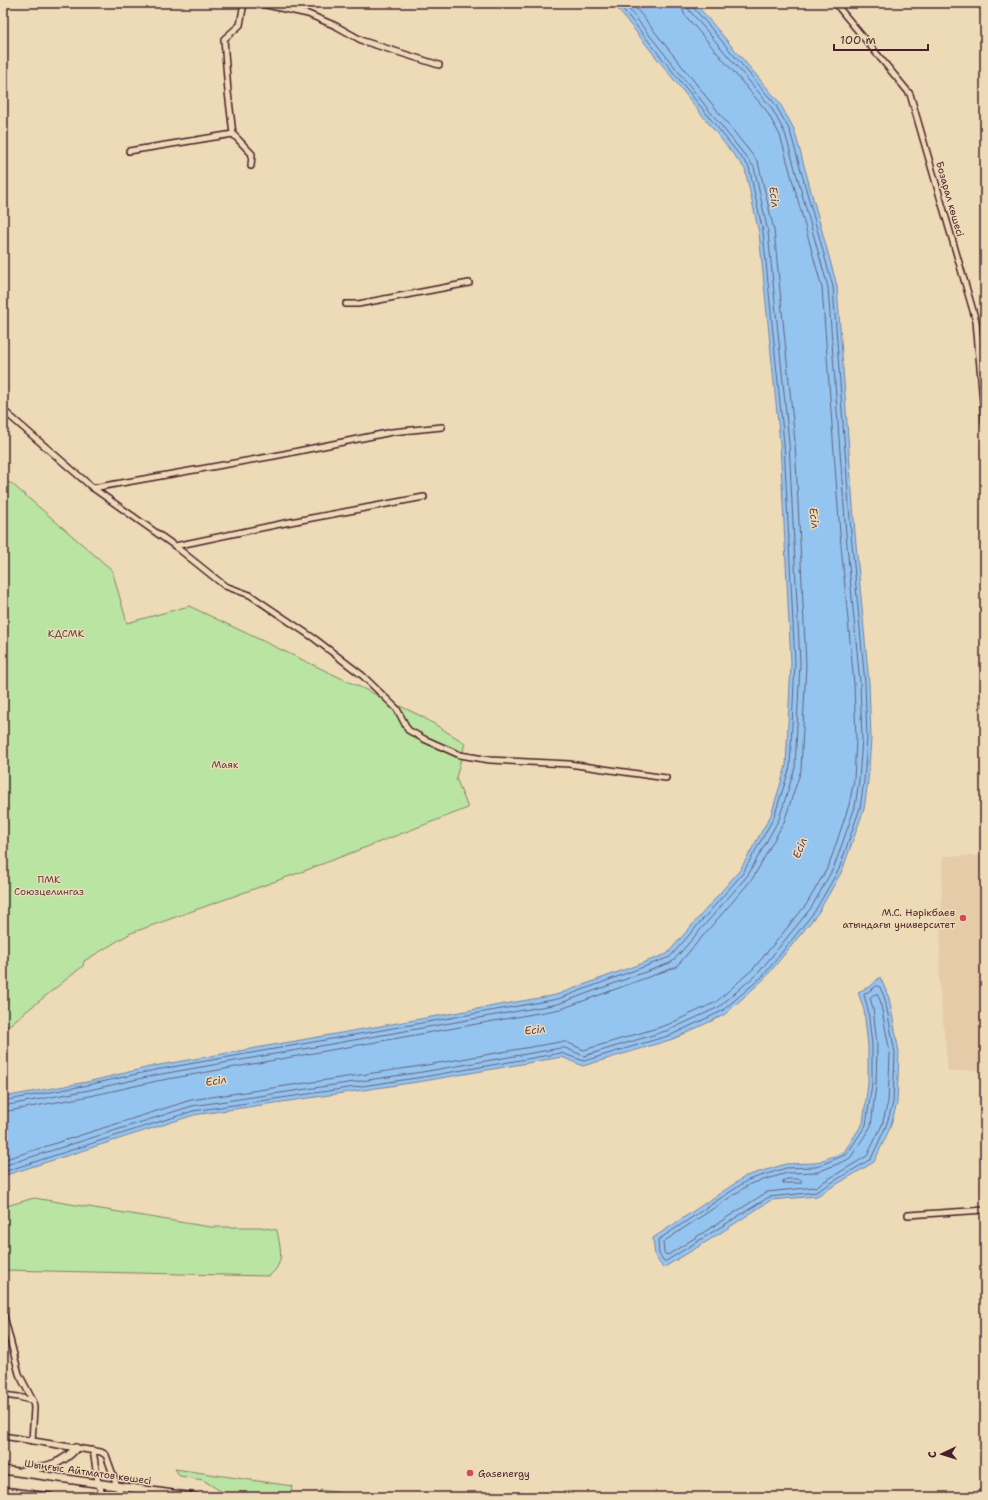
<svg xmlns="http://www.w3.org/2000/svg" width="988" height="1500" font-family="'Shantell Sans',sans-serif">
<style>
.built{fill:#e6cba9}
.green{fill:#b9e4a1;stroke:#828266}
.water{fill:#94c5f0;stroke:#7683a1}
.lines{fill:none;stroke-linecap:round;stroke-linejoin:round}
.shore{stroke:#68617a;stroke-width:1}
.minor-casing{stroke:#4a1f2b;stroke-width:8}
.secondary-casing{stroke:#4a1f2b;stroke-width:10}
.minor{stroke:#eddab7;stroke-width:5}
.secondary{stroke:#eddab7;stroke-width:7}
.poi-dot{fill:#d1495b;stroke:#eddab7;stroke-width:1.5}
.labels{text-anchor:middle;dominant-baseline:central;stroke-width:3;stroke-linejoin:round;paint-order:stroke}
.street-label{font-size:10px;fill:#4a1f2b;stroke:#eddab7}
.park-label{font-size:10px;fill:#5b3d3d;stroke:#eddab7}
.poi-label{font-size:10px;fill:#4a1f2b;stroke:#eddab7;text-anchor:end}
.water-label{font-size:11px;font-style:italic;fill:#594052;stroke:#eddab7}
</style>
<rect width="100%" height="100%" fill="#eddab7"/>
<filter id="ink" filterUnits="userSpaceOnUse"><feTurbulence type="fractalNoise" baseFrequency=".025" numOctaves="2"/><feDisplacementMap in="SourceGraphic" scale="8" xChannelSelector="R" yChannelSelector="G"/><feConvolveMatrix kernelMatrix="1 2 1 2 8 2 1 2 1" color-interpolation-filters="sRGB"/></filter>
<g filter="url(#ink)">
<path class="built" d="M 943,856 L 985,856 L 985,1069 L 948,1072 L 939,980 Z"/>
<g class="green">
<path d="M 3,483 L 11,483 L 112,570 L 127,623 L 189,606 L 421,716 L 465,743 L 456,778 L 468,808 L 304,871 L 131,933 L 84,961 L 83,966 L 3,1030 Z"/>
<path d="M 984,682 L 985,682 L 985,707 L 981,706 Z"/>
<path d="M 34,1198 L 210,1227 L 260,1227 L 277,1230 C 280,1248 286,1263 269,1276 L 3,1270 L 3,1207 Z"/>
<path d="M 175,1469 L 292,1486 L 290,1496 L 261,1497 L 222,1492 L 203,1480 L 180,1476 Z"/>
<path d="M 320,1490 L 369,1497 L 320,1497 Z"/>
</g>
<g class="water">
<path d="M 613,3 L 695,3 L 779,102 L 794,129 L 837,286 L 855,533 L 869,683 L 871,739 L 868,781 L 864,809 L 842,871 L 818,913 L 765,978 L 724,1015 L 673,1039 L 583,1066 L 562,1057 L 424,1081 L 194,1115 L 3,1176 L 3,1097 L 87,1082 L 154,1066 L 556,995 L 667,954 L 740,870 L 771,815 L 786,766 L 791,663 L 780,443 L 759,233 L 745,169 Z"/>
<path d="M 880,977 L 889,998 L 899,1052 L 897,1103 L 890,1128 L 874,1162 L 817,1196 L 771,1200 L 711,1239 L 663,1268 L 655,1256 L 653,1238 L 746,1176 L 786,1164 L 815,1163 L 844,1152 L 863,1123 L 868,1084 L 868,1046 L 864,1010 L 858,992 L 871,986 Z"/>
</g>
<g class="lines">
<g class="shore">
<path d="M 877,986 L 880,987 L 885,999 L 895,1053 L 893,1103 L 886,1126 L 871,1159 L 816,1192 L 769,1197 L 666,1261 L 664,1261 L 659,1254 L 658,1240 L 748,1180 L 786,1168 L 816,1167 L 847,1154 L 866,1125 L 872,1084 L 872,1045 L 868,1009 L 864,995 Z"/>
<path d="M 875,994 L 877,994 L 880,1000 L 890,1053 L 888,1102 L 882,1125 L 867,1156 L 815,1187 L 767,1192 L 668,1255 L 665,1254 L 664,1252 L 663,1242 L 750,1184 L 787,1173 L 818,1172 L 847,1160 L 851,1157 L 871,1126 L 876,1085 L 877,1045 L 873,1008 L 870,998 Z"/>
<path d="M 3,1101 L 88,1085 L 155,1070 L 558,999 L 670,957 L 743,873 L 774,817 L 790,767 L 795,663 L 784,443 L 763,232 L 749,167 L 618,3"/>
<path d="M 3,1106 L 89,1090 L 156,1075 L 558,1004 L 670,963 L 674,960 L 748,875 L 779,819 L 795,768 L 800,663 L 789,443 L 768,232 L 754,167 L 624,3"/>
<path d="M 3,1112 L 90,1096 L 157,1081 L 561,1009 L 676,967 L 753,878 L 784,822 L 801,770 L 806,664 L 795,442 L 774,230 L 758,162 L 632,3"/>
<path d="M 3,1160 L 191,1100 L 421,1066 L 560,1042 L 566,1042 L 584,1050 L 667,1025 L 716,1002 L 754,968 L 806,905 L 829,865 L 849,805 L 854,780 L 856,739 L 854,684 L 840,534 L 822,288 L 780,135 L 766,110 L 684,14 L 681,3"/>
<path d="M 3,1166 L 192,1106 L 422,1072 L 561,1048 L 565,1048 L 584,1056 L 669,1030 L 719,1007 L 759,972 L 811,908 L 834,867 L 855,807 L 859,780 L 862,739 L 860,683 L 846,534 L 828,287 L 785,133 L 771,107 L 689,10 L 687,3"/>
<path d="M 3,1172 L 193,1111 L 423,1077 L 561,1053 L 584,1061 L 671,1035 L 722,1011 L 763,976 L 815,911 L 839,869 L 860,808 L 864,781 L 867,739 L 865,683 L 851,533 L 833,287 L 790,131 L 775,104 L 693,7 L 692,3"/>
<path d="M 788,1179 L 800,1179 L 802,1181 L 800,1183 L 783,1183 L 783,1181 Z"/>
</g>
<defs>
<g id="minor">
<path d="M 244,3 L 240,25 L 224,39 L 228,92 L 233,134 L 252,154 L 251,166"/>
<path d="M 257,3 L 308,14 L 336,26 L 363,41 L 439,65"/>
<path d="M 835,3 L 910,94 L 976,321 L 985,426"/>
<path d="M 980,3 L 985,10"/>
<path d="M 129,151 L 233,134"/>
<path d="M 346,304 L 358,304 L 469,283"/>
<path d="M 3,410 L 93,488 L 175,546 L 225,586 L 250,595 L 315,639 L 363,676 L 397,709 L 408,730 L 424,739 L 460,755 L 490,760 L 569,764 L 666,778"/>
<path d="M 93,488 L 274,456 L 392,432 L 442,427"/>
<path d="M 175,546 L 285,523 L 424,497"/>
<path d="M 908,1215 L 985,1210"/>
<path d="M 3,1312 L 19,1374 L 33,1401"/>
<path d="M 3,1395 L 19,1397 L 33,1401 L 34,1408 L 32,1441"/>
<path d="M 3,1436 L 101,1452 L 106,1455 L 121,1497"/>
<path d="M 93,1450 L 98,1483 L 104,1497"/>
</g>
<g id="secondary">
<path d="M 3,1470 L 194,1497"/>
<path d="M 22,1471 C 43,1467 61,1466 76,1448"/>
<path d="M 3,1491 L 50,1497"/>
</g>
</defs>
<use href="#minor" class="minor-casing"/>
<use href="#secondary" class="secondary-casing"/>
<use href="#minor" class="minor"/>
<use href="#secondary" class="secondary"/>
</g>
</g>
<g class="poi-dot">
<circle cx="963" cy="918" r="4"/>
<circle cx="470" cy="1473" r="4"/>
</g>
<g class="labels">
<g class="street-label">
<text transform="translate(950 199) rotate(74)">Бозарал көшесі</text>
<text transform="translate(88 1472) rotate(8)">Шыңғыс Айтматов көшесі</text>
</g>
<g class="park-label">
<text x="66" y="633">КДСМК</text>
<text x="225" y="764">Маяк</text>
<text x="49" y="879">ПМК<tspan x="49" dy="12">Союзцелингаз</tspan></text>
</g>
<g class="poi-label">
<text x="955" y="912">М.С. Нәрікбаев<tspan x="955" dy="12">атындағы университет</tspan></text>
<text x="478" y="1473" text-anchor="start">Gasenergy</text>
</g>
<g class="water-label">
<text transform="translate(774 197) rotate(83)">Есіл</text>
<text transform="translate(814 518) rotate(83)">Есіл</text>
<text transform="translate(800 848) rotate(-68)">Есіл</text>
<text transform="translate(535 1030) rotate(-6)">Есіл</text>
<text transform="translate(216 1081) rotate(-9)">Есіл</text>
</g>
</g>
<rect width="988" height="1500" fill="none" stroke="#eddab7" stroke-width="16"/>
<rect x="8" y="8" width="972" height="1484" fill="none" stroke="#4a1f2b" stroke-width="1.5" filter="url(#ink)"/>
<g transform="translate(942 1454) rotate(266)" stroke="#eddab7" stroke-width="3" paint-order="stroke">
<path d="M0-3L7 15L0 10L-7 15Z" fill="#4a1f2b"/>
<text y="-6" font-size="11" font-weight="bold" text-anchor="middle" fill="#4a1f2b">С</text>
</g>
<path d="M834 44v6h94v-6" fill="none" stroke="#4a1f2b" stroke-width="2"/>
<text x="840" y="44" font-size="12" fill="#4a1f2b" stroke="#eddab7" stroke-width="3" paint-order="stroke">100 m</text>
</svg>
